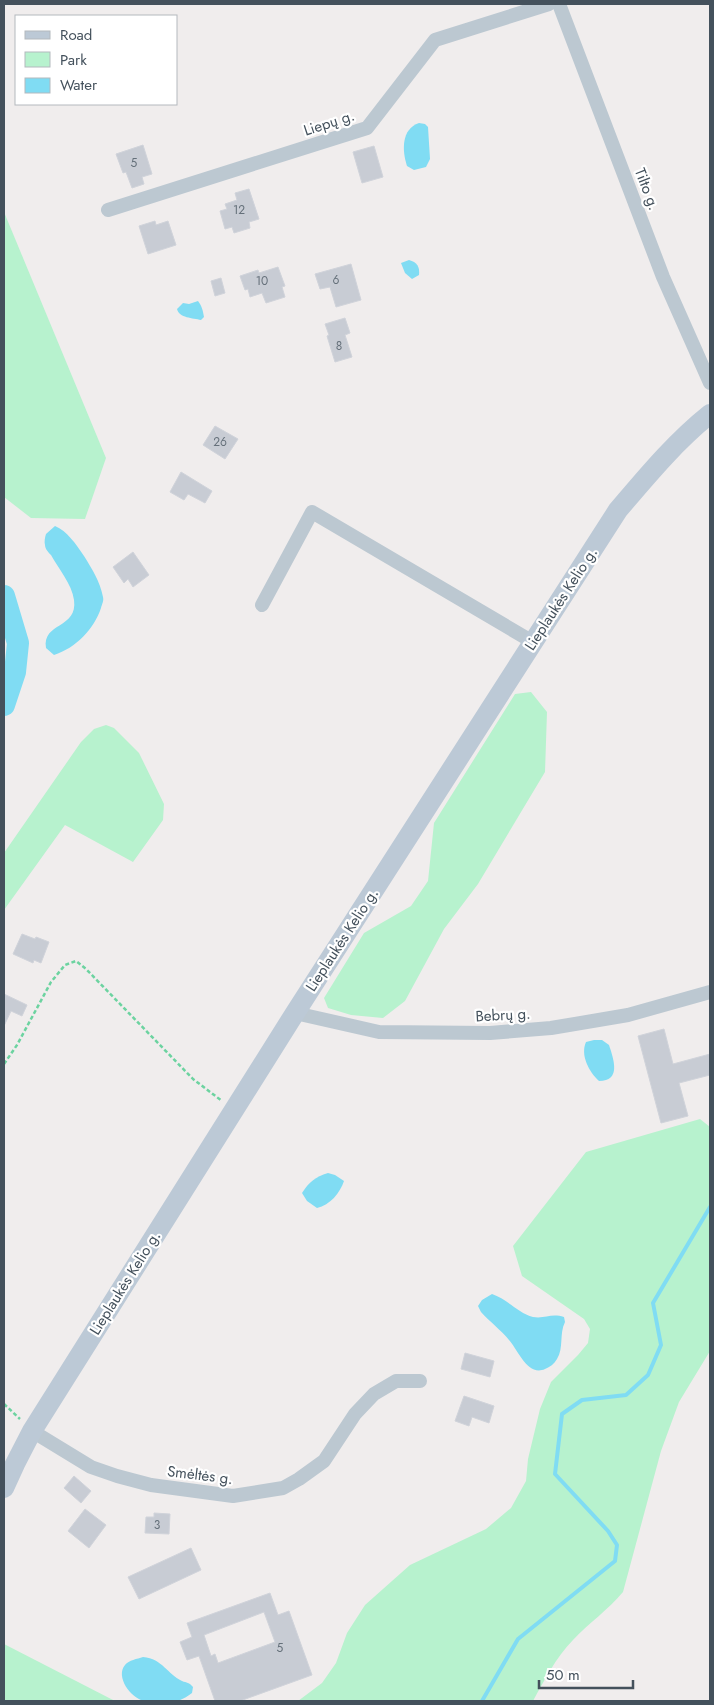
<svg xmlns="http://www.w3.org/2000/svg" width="714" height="1705" font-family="Jost,sans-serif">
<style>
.green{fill:#b7f2ce}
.water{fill:#80dcf3}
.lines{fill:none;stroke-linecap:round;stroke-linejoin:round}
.stream{stroke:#80dcf3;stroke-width:4}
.river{stroke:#80dcf3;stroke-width:22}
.building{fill:#c8ccd4;stroke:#d0d3da;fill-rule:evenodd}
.path{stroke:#6cd3a0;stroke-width:2.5;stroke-dasharray:4 2.5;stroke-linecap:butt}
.street{stroke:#bcc8d1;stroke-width:14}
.secondary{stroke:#bcc9d6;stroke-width:20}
.labels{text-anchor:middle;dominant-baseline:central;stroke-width:4.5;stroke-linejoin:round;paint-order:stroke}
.number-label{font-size:12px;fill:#65707a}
.street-label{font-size:15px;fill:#44515c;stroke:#fff}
</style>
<rect width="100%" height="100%" fill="#f0eded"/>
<g class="green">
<path d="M 4,212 L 106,458 L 85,519 L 31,518 L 4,497 Z"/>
<path d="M 531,692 L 547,712 L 545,772 L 478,884 L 444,929 L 405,1001 L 383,1018 L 351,1015 L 328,1008 L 324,998 L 364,933 L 411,906 L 428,881 L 434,823 L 515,694 Z"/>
<path d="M 106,725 L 114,728 L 139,753 L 164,804 L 163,820 L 133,862 L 65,825 L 4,910 L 4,853 L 81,742 L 94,729 Z"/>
<path d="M 700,1119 L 710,1127 L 710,1351 L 679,1402 L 661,1451 L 623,1592 C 608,1610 589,1623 573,1640 C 556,1657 544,1681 533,1701 L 298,1701 L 322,1683 L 336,1663 L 347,1633 L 365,1605 L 410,1565 L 486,1529 L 511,1508 L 526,1481 L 528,1459 L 540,1409 L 551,1382 L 578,1355 L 588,1343 L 590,1329 L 584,1319 L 522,1276 L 513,1246 L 586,1152 Z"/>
<path d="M 4,1644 L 115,1701 L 4,1701 Z"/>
</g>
<g class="water">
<path d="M 419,123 L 425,124 L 428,127 L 430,159 L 426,167 L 414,170 L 407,166 C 402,151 401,129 419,123 Z"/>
<path d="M 409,260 C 417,262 420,267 419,275 L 412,279 L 405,273 L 401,263 Z"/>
<path d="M 198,301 C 202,306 203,311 204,317 L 201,320 C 193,318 179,318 177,309 L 183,303 L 189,304 Z"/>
<path d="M 55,526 C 67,531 76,544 84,556 C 92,569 100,581 103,597 C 104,601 102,604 101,608 C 94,629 76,648 54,655 L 46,648 C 42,622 78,629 74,600 C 72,584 58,568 51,555 C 49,553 45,549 45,545 C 44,542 45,537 46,534 Z"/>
<path d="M 594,1040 L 602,1040 L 609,1045 C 614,1060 621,1081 599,1081 C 589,1072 580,1055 586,1042 Z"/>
<path d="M 328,1173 L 335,1175 L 344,1181 C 340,1193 330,1205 317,1208 L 307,1201 L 302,1193 C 309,1182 315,1177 328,1173 Z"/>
<path d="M 492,1294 C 507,1299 518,1313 533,1317 C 545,1319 551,1313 564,1317 L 565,1322 C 559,1334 564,1348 557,1359 C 554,1364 550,1367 545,1369 C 528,1377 518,1350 509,1340 C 501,1330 490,1322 481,1312 L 478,1306 L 482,1300 Z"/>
<path d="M 143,1657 C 163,1659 167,1674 182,1681 C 187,1683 189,1682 193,1687 L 192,1693 C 188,1696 183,1699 178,1701 C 172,1703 150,1703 144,1701 C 131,1698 115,1677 125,1665 C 129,1660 137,1659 143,1657 Z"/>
</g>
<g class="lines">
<path class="stream" d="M 482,1701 L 518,1639 L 615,1561 L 617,1545 L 608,1531 L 555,1474 L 562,1414 L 582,1400 L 626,1395 L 648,1375 L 661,1345 L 653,1303 L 710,1207"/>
<path class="river" d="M 4,596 L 18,643 L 15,672 L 4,705"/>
</g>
<g class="building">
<path d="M 143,145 L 152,174 L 142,177 L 144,184 L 132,188 L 126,172 L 123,173 L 116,154 Z"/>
<path d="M 374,146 L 383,177 L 362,183 L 353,152 Z"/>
<path d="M 249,189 L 259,219 L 249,222 L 250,228 L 234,233 L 232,227 L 225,229 L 220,211 L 227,209 L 225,204 L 237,200 L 235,193 Z"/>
<path d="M 155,221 L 156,225 L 168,221 L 176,245 L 148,254 L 139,226 Z"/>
<path d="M 351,264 L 361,300 L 336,307 L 330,287 L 320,289 L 315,274 Z"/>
<path d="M 278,267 L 285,286 L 282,287 L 285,297 L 266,303 L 262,293 L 250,297 L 248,289 L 245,290 L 240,276 L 258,270 L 259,273 Z"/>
<path d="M 221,278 L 225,293 L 215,296 L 211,281 Z"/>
<path d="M 345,318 L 350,333 L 345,335 L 352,357 L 335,362 L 327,336 L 329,335 L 325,324 Z"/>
<path d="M 215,426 L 238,439 L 225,459 L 203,445 Z"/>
<path d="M 181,472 L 212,491 L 205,503 L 188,494 L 184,500 L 170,492 Z"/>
<path d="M 133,552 L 149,575 L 133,587 L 128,579 L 124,583 L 113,567 Z"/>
<path d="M 22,934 L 35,939 L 36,937 L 49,942 L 41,963 L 34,960 L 33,963 L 13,954 Z"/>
<path d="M 4,994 L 27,1005 L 22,1016 L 11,1011 L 4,1026 Z"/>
<path d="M 664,1029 L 673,1064 L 710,1054 L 710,1075 L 679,1083 L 688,1116 L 661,1123 L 638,1036 Z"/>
<path d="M 465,1353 L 494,1361 L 490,1377 L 461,1369 Z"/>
<path d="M 464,1396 L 494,1406 L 489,1423 L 472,1417 L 469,1426 L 455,1421 Z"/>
<path d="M 74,1476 L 91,1491 L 81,1503 L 64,1488 Z"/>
<path d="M 85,1509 L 106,1525 L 89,1548 L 68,1531 Z"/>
<path d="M 154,1513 L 170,1514 L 169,1534 L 145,1533 L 146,1517 L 154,1517 Z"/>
<path d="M 191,1548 L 201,1570 L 139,1599 L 128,1577 Z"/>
<path d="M 270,1593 L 278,1615 L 289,1611 L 312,1675 L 240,1701 L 215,1701 L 199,1656 L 187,1660 L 180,1642 L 192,1637 L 187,1623 ZM 264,1612 L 275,1642 L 218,1663 L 215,1654 L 211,1656 L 204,1635 Z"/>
</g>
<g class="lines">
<g class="path">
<path d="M 4,1064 L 17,1045 L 51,982 L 65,965 L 76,961 L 86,969 L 193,1079 L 222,1101"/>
<path d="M 4,1404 L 20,1419"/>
</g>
<g class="street">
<path d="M 559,4 L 663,277 L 710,383"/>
<path d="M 108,210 L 367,128 L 435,40 L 549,4"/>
<path d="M 262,605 L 312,512 L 533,642"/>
<path d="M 295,1013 L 379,1032 L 490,1033 L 551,1028 L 628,1015 L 710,992"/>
<path d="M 32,1431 L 91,1467 L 117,1476 L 151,1485 L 233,1496 L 283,1488 L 299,1479 L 324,1461 L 355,1414 L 374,1394 L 396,1381 L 420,1381"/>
</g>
<path class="secondary" d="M 4,1488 L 15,1464 L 32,1431 L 295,1013 L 618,510 C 647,476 675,442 710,414"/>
</g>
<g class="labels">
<g class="number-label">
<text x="134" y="163">5</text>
<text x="239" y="210">12</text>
<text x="336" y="280">6</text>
<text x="262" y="281">10</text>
<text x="339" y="346">8</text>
<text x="220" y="442">26</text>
<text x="157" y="1525">3</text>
<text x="280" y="1648">5</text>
</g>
<g class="street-label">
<text transform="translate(329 123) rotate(-18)">Liepų g.</text>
<text transform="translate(647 189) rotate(69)">Tilto g.</text>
<text transform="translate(561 599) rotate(-57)">Lieplaukės Kelio g.</text>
<text transform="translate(342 940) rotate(-57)">Lieplaukės Kelio g.</text>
<text transform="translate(503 1015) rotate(-3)">Bebrų g.</text>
<text transform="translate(125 1283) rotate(-58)">Lieplaukės Kelio g.</text>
<text transform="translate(200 1475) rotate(7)">Smėltės g.</text>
</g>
</g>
<rect width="714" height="1705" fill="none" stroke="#44515c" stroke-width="10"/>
<rect x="15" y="15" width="162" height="90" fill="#ffffff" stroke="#b4b9be"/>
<rect x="25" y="31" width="25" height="8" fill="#bcc9d6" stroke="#b4b9be"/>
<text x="60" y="40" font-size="15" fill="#44515c">Road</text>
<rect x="25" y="52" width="25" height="15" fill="#b7f2ce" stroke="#b4b9be"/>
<text x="60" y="65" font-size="15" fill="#44515c">Park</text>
<rect x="25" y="78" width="25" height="15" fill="#80dcf3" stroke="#b4b9be"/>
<text x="60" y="90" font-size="15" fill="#44515c">Water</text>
<path d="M539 1680v8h94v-8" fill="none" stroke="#44515c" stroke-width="2.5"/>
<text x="546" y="1680" font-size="15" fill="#44515c" stroke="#ffffff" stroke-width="4" paint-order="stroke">50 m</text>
</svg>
